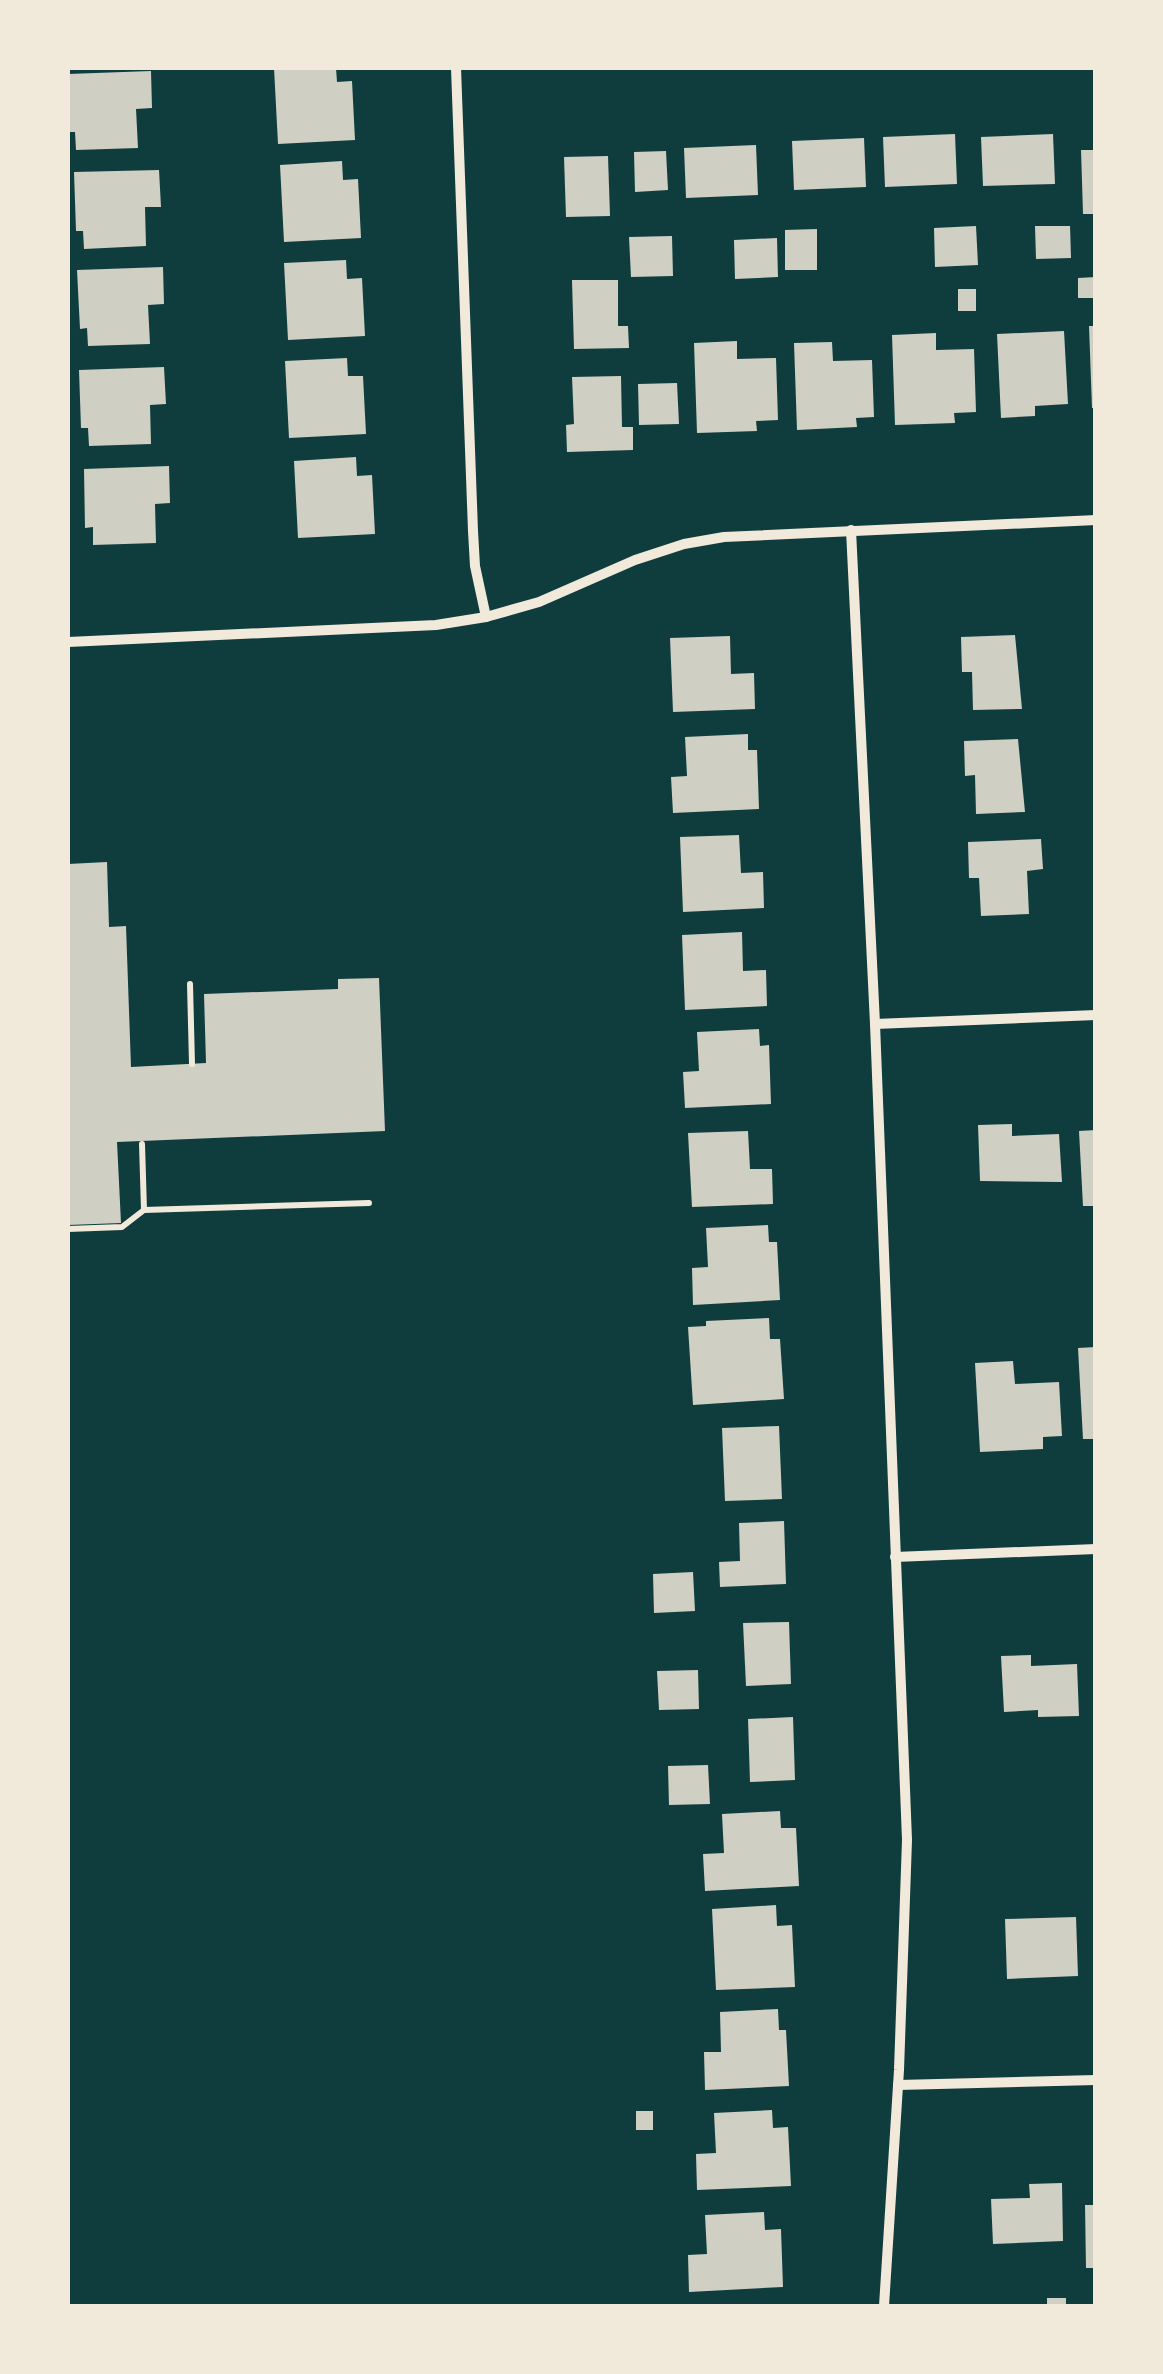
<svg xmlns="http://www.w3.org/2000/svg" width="1163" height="2374" font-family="Helvetica,sans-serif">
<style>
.building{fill:#cfcfc3}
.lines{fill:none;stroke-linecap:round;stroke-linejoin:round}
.path{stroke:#f1e9da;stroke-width:6}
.minor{stroke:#f1e9da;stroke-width:10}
</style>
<rect width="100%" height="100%" fill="#0f3d3e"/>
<g class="building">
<path d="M 274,68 L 336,68 L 337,82 L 352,81 L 355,140 L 278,144 Z"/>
<path d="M 151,71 L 152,108 L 136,109 L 138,148 L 76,150 L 75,132 L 68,132 L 68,74 Z"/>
<path d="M 955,134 L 957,184 L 885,187 L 883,137 Z"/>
<path d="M 1053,134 L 1055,184 L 983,186 L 981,137 Z"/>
<path d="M 864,138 L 866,187 L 794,190 L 792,141 Z"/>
<path d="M 756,145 L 758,195 L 686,198 L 684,148 Z"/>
<path d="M 1081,150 L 1096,150 L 1096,214 L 1083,214 Z"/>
<path d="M 666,151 L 668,190 L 635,192 L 634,152 Z"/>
<path d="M 608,156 L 610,216 L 566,217 L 564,157 Z"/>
<path d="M 342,161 L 343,180 L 358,179 L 361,238 L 284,242 L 280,165 Z"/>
<path d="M 159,170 L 161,207 L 145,207 L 146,246 L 84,249 L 83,231 L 76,231 L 74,172 Z"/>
<path d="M 976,226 L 978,265 L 935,267 L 934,228 Z"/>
<path d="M 1035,226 L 1070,226 L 1071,258 L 1036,259 Z"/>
<path d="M 817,229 L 817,270 L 785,270 L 785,230 Z"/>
<path d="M 672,236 L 673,276 L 631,277 L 629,237 Z"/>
<path d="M 777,238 L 778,277 L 735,279 L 734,240 Z"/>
<path d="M 346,260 L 347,279 L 362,278 L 365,336 L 288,340 L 284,263 Z"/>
<path d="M 163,267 L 164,304 L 148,305 L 150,344 L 88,346 L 87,328 L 80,329 L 77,270 Z"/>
<path d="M 1096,277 L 1096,298 L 1078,298 L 1078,278 Z"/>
<path d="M 572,280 L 618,280 L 618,326 L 628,326 L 629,348 L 574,349 Z"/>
<rect x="958" y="289" width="18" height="22"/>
<path d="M 1089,326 L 1096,326 L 1096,408 L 1092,408 Z"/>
<path d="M 1064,331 L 1068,404 L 1035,406 L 1035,416 L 1001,418 L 997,334 Z"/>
<path d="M 936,333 L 936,350 L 974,349 L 976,412 L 954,413 L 955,423 L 895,425 L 892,335 Z"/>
<path d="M 737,341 L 737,359 L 776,358 L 778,420 L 756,421 L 757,431 L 697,433 L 694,343 Z"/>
<path d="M 832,342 L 833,361 L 872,360 L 874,417 L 856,418 L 857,427 L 797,430 L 794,343 Z"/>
<path d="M 347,358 L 348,376 L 363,376 L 366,434 L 289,438 L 285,361 Z"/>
<path d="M 164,367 L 166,404 L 150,405 L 151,444 L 89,446 L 88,428 L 81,428 L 79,370 Z"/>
<path d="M 621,376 L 622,427 L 633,427 L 633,450 L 567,452 L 566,425 L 574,424 L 572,377 Z"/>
<path d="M 677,383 L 679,424 L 639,425 L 638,384 Z"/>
<path d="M 356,457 L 357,476 L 372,475 L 375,534 L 298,538 L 294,461 Z"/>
<path d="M 169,466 L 170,503 L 155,504 L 156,543 L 93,545 L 93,527 L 85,528 L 84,469 Z"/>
<path d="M 1015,635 L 1022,709 L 973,710 L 972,672 L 962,672 L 961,637 Z"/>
<path d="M 730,636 L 731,674 L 754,673 L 755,709 L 673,712 L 670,638 Z"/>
<path d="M 748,734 L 748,750 L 757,750 L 759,809 L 673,813 L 671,777 L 687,776 L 685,737 Z"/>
<path d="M 1018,739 L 1025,812 L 976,814 L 975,775 L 965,776 L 964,741 Z"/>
<path d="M 739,835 L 741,873 L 763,872 L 764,908 L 683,912 L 680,837 Z"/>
<path d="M 1041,839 L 1043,869 L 1027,871 L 1029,914 L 981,916 L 979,878 L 969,878 L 968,842 Z"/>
<path d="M 107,862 L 109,927 L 126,926 L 131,1067 L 206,1063 L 204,994 L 338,989 L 338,979 L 379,978 L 385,1131 L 117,1142 L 121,1223 L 68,1225 L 68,864 Z"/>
<path d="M 742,932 L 743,971 L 766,970 L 767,1006 L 685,1010 L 682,935 Z"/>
<path d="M 759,1029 L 760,1046 L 769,1045 L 771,1104 L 685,1108 L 683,1072 L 699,1071 L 697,1032 Z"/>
<path d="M 1012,1124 L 1012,1136 L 1059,1134 L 1062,1182 L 980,1181 L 978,1125 Z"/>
<path d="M 1096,1130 L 1096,1206 L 1083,1206 L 1079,1131 Z"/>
<path d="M 748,1131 L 750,1169 L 772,1169 L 773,1204 L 692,1207 L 688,1133 Z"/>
<path d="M 768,1225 L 769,1242 L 777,1242 L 780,1300 L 693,1305 L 692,1268 L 708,1267 L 706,1228 Z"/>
<path d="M 769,1318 L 770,1339 L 780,1339 L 784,1399 L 693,1405 L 688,1327 L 706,1326 L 706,1321 Z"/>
<path d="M 1096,1347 L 1096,1439 L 1083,1439 L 1078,1348 Z"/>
<path d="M 1013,1361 L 1015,1384 L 1059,1382 L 1062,1436 L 1043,1437 L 1043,1449 L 980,1452 L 975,1363 Z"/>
<path d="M 779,1426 L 782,1499 L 725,1501 L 722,1428 Z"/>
<path d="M 784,1521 L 786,1584 L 720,1587 L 719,1562 L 740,1561 L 739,1523 Z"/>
<path d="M 693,1572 L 695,1611 L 654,1613 L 653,1574 Z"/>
<path d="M 789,1622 L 791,1684 L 746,1686 L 743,1623 Z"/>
<path d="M 1031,1655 L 1031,1666 L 1077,1664 L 1079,1716 L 1038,1717 L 1038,1710 L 1004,1712 L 1001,1656 Z"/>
<path d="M 698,1670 L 699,1709 L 659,1710 L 657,1671 Z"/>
<path d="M 793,1717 L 795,1780 L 750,1782 L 748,1719 Z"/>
<path d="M 708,1765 L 710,1804 L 669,1805 L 668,1766 Z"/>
<path d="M 780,1811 L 781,1828 L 796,1828 L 799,1886 L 705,1891 L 703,1854 L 724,1853 L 722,1814 Z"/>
<path d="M 776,1905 L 777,1926 L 792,1925 L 795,1987 L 716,1990 L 712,1909 Z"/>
<path d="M 1076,1917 L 1078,1976 L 1007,1979 L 1005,1919 Z"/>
<path d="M 778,2009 L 779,2030 L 786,2030 L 789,2086 L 705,2090 L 704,2052 L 721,2052 L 720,2012 Z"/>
<path d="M 772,2110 L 773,2128 L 788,2127 L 791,2186 L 697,2190 L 696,2154 L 716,2153 L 714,2113 Z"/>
<rect x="636" y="2111" width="17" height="19"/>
<path d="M 1062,2183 L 1063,2241 L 993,2244 L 991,2199 L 1030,2198 L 1029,2184 Z"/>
<path d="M 1085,2205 L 1096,2205 L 1096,2268 L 1086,2268 Z"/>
<path d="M 764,2212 L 765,2230 L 781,2229 L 783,2287 L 689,2292 L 688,2255 L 707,2254 L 705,2215 Z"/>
<rect x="1047" y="2298" width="19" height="8"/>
</g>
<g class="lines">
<g class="path">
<path d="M 190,984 L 192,1064"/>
<path d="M 142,1144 L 144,1210"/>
<path d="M 68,1229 L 122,1227 L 144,1210 L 369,1203"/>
</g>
<g class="minor">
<path d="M 456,68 L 473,531 L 475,566 L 486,617"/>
<path d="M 851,530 L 875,1024 L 907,1840 L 899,2070 L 884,2306"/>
<path d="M 68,642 L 436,625 L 486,617 L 539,602 L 635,560 L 684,544 L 724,537 L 1096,520"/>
<path d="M 875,1024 L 1096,1015"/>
<path d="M 895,1557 L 1096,1549"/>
<path d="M 898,2085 L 1096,2080"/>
</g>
</g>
<rect width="1163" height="2374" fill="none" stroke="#f1e9da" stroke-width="140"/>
</svg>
